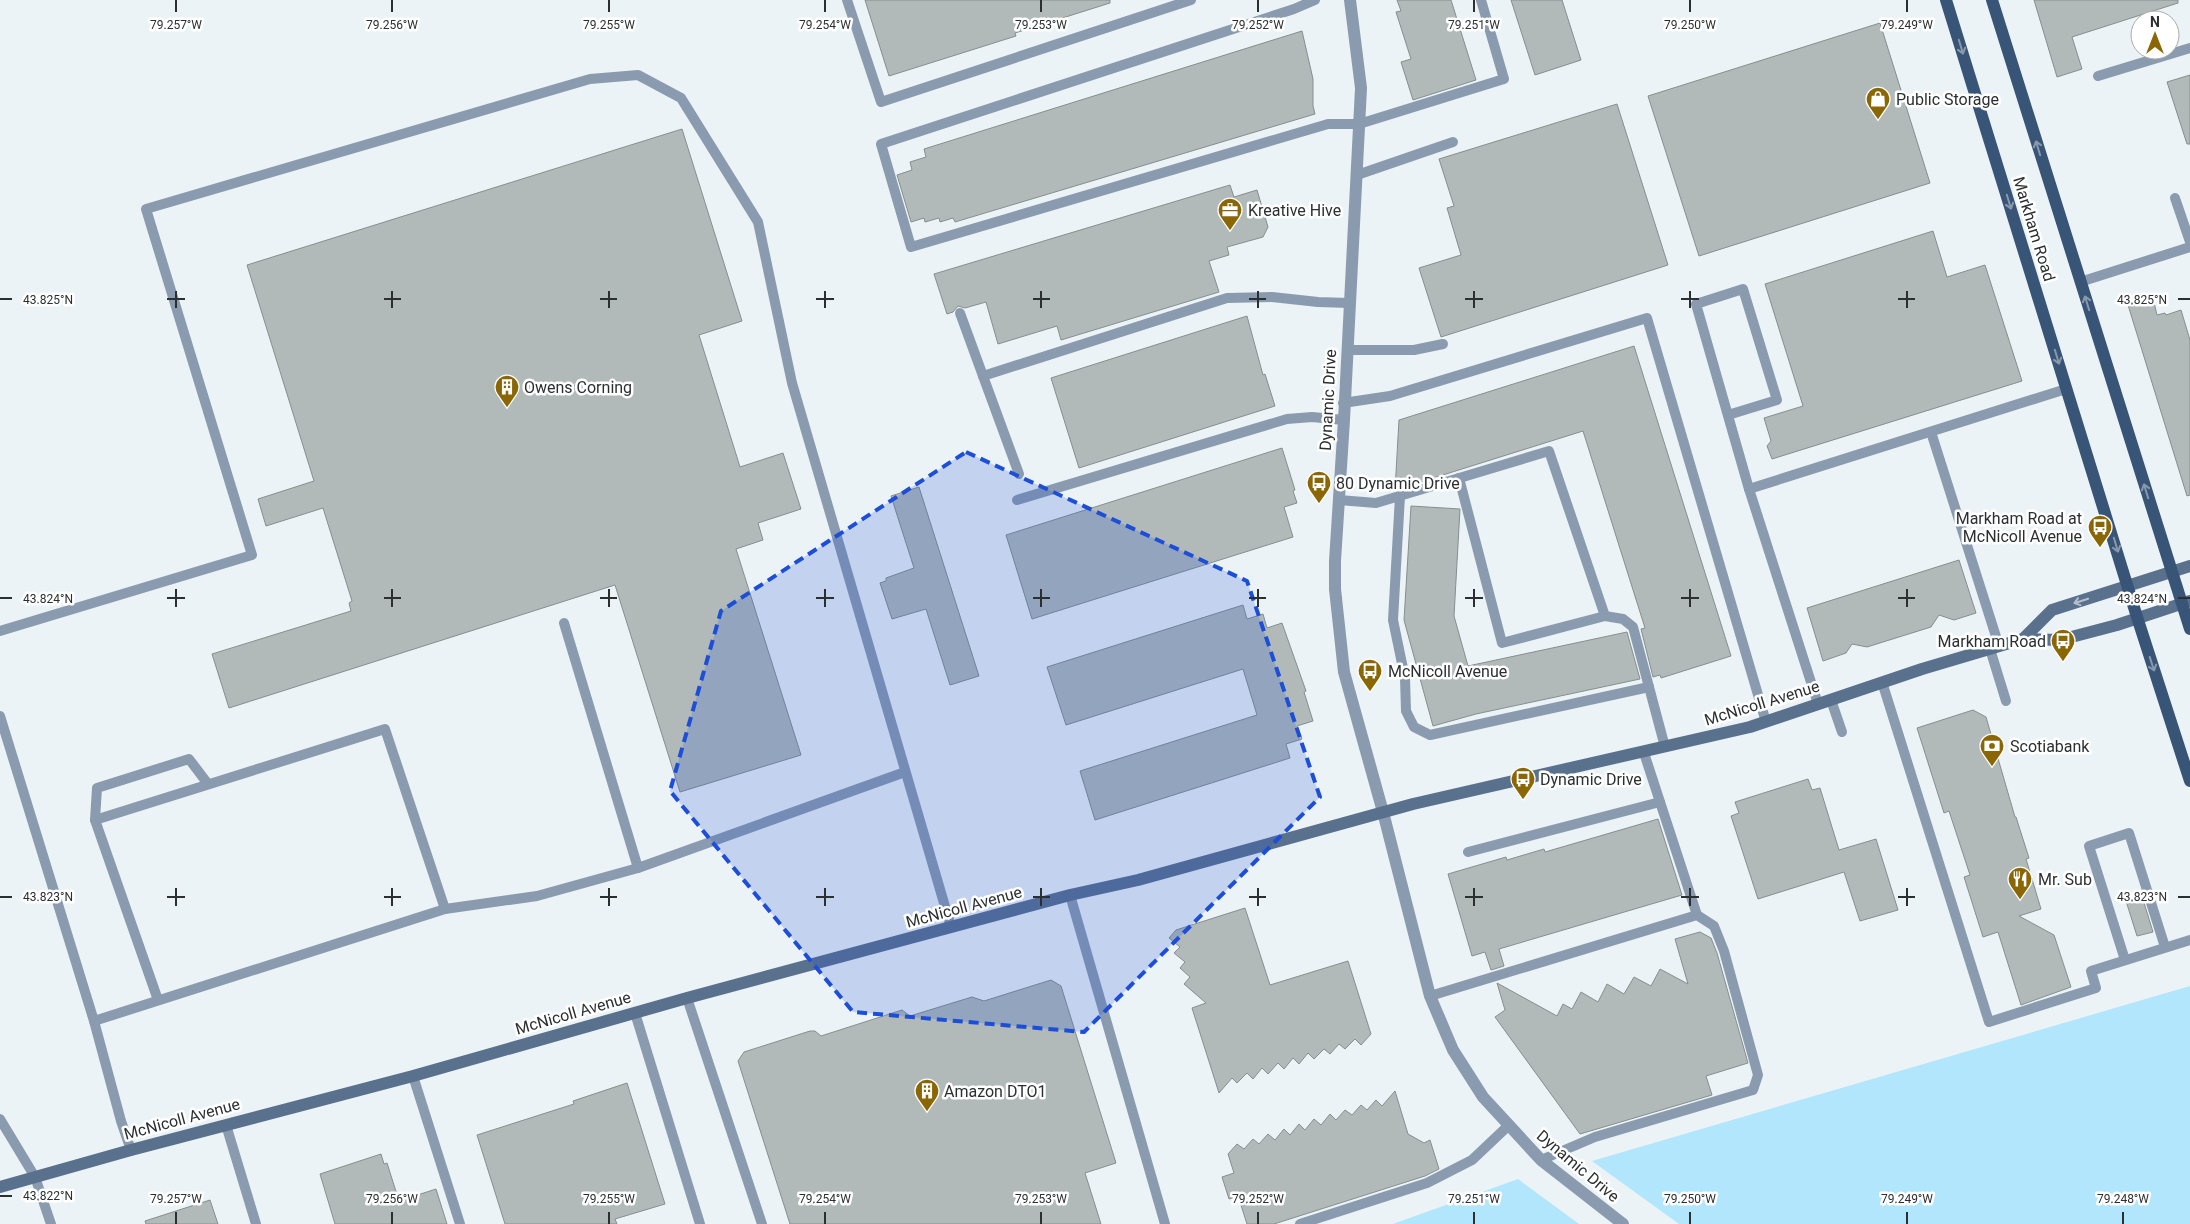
<svg xmlns="http://www.w3.org/2000/svg" width="2190" height="1224" font-family="Roboto,sans-serif">
<style>
.green{fill:#b2e6fc}
.building{fill:#b1b9b9;stroke:#868f8f}
.lines{fill:none;stroke-linecap:round;stroke-linejoin:round}
.service{stroke:#8b9baf;stroke-width:10}
.minor{stroke:#8b9baf;stroke-width:12}
.secondary{stroke:#5a718e;stroke-width:12}
.primary{stroke:#385476;stroke-width:12}
.oneway{stroke:#8898ad}
.oneway2{stroke:#b5bfcc}
.marked{fill:#1d4ed8;fill-opacity:0.2;stroke:#1d4ed8;stroke-width:4;stroke-dasharray:10 6;stroke-linejoin:round}
.ticks{fill:none;stroke:#2c2f30;stroke-width:2}
.labels{text-anchor:middle;dominant-baseline:central;stroke-width:5;stroke-linejoin:round;paint-order:stroke}
.poi-label{font-size:16px;fill:#2c2f30;stroke:#fff;text-anchor:start}
.street-label{font-size:16px;fill:#2c2f30;stroke:#fff}
.ticks-label{font-size:12px;text-anchor:middle;fill:#2c2f30;stroke:#fff;stroke-width:5;stroke-linejoin:round;paint-order:stroke}
</style>
<rect width="100%" height="100%" fill="#ebf3f6"/>
<g class="green">
<path d="M 2190,986 L 2190,1224 L 1679,1224 L 1592,1161 Z"/>
<path d="M 1518,1179 L 1579,1224 L 1393,1224 Z"/>
</g>
<g class="building">
<path d="M 865,0 L 1110,0 L 1110,3 L 1015,33 L 1016,36 L 889,76 Z"/>
<path d="M 1397,0 L 1451,0 L 1476,80 L 1413,100 L 1401,62 L 1411,59 L 1396,12 L 1401,11 Z"/>
<path d="M 1511,0 L 1562,0 L 1581,60 L 1535,75 Z"/>
<path d="M 2034,0 L 2178,0 L 2178,3 L 2072,37 L 2082,69 L 2057,77 Z"/>
<path d="M 1880,23 L 1930,183 L 1699,256 L 1648,96 Z"/>
<path d="M 1302,31 L 1313,79 L 1313,106 L 1315,114 L 955,222 L 953,218 L 940,222 L 939,218 L 925,222 L 924,218 L 911,222 L 897,175 L 912,170 L 910,162 L 926,157 L 924,149 Z"/>
<path d="M 2190,75 L 2190,144 L 2187,144 L 2167,82 Z"/>
<path d="M 1617,104 L 1668,265 L 1441,337 L 1419,268 L 1461,255 L 1447,208 L 1454,206 L 1439,159 Z"/>
<path d="M 682,129 L 742,321 L 699,335 L 740,467 L 783,453 L 801,509 L 758,523 L 763,540 L 736,549 L 801,755 L 680,792 L 615,585 L 229,708 L 212,654 L 351,611 L 349,603 L 352,601 L 323,508 L 266,526 L 258,499 L 314,481 L 247,265 Z"/>
<path d="M 1230,185 L 1234,197 L 1257,190 L 1268,227 L 1263,237 L 1227,247 L 1229,255 L 1209,261 L 1219,292 L 1061,340 L 1057,326 L 998,344 L 986,302 L 965,308 L 958,306 L 953,312 L 947,314 L 934,274 Z"/>
<path d="M 1933,231 L 1947,277 L 1985,265 L 2022,381 L 1772,459 L 1767,446 L 1771,441 L 1764,418 L 1803,406 L 1765,284 Z"/>
<path d="M 2153,298 L 2157,315 L 2165,313 L 2166,315 L 2181,310 L 2190,340 L 2190,495 L 2187,496 L 2128,305 Z"/>
<path d="M 1247,316 L 1263,375 L 1265,374 L 1275,406 L 1079,468 L 1051,378 Z"/>
<path d="M 1634,346 L 1731,656 L 1661,678 L 1660,675 L 1653,677 L 1641,629 L 1645,628 L 1583,431 L 1395,490 L 1399,420 Z"/>
<path d="M 1282,448 L 1295,490 L 1293,491 L 1297,503 L 1284,507 L 1293,537 L 1032,619 L 1006,535 Z"/>
<path d="M 919,487 L 979,676 L 950,685 L 926,609 L 892,619 L 880,583 L 886,581 L 886,578 L 914,568 L 891,496 Z"/>
<path d="M 1411,506 L 1460,509 L 1454,616 L 1468,666 L 1627,632 L 1640,679 L 1476,714 L 1433,726 L 1404,620 Z"/>
<path d="M 1959,560 L 1976,613 L 1954,620 L 1939,615 L 1931,627 L 1867,647 L 1852,644 L 1846,653 L 1823,661 L 1807,608 Z"/>
<path d="M 1243,605 L 1247,619 L 1263,614 L 1267,628 L 1282,623 L 1306,691 L 1304,692 L 1313,721 L 1297,726 L 1302,739 L 1286,744 L 1290,758 L 1095,820 L 1080,771 L 1257,715 L 1243,669 L 1066,725 L 1047,667 Z"/>
<path d="M 1973,710 L 1986,717 L 2015,817 L 2016,817 L 2029,858 L 2026,859 L 2041,909 L 2019,916 L 2054,935 L 2071,987 L 2021,1005 L 1998,932 L 1983,937 L 1964,877 L 1970,875 L 1949,811 L 1944,813 L 1917,728 Z"/>
<path d="M 1808,779 L 1812,790 L 1820,788 L 1839,850 L 1876,839 L 1898,910 L 1860,921 L 1844,872 L 1758,899 L 1731,816 L 1739,813 L 1735,802 Z"/>
<path d="M 1658,819 L 1682,895 L 1499,949 L 1504,966 L 1491,970 L 1485,952 L 1472,956 L 1448,874 L 1506,857 L 1507,860 L 1544,849 L 1545,852 Z"/>
<path d="M 2142,896 L 2153,932 L 2137,936 L 2126,901 Z"/>
<path d="M 1245,908 L 1270,985 L 1348,961 L 1371,1034 L 1361,1045 L 1355,1039 L 1345,1049 L 1339,1044 L 1330,1054 L 1324,1049 L 1314,1059 L 1308,1053 L 1299,1064 L 1293,1058 L 1284,1069 L 1278,1063 L 1268,1074 L 1262,1068 L 1253,1079 L 1247,1073 L 1237,1083 L 1232,1078 L 1219,1093 L 1192,1008 L 1206,1003 L 1184,984 L 1190,977 L 1180,968 L 1185,962 L 1174,953 L 1180,947 L 1169,938 L 1176,930 Z"/>
<path d="M 1700,932 L 1711,938 L 1717,953 L 1748,1063 L 1706,1076 L 1712,1095 L 1580,1134 L 1495,1017 L 1505,1010 L 1497,983 L 1557,1016 L 1563,1004 L 1572,1009 L 1581,992 L 1598,1002 L 1607,984 L 1624,994 L 1634,977 L 1651,986 L 1660,969 L 1688,984 L 1675,939 Z"/>
<path d="M 1051,980 L 1061,986 L 1116,1163 L 1085,1173 L 1101,1224 L 790,1224 L 738,1061 L 744,1052 L 810,1031 L 815,1031 L 821,1036 L 902,1010 L 910,1016 L 972,997 L 984,1001 Z"/>
<path d="M 627,1083 L 665,1204 L 615,1219 L 617,1224 L 505,1224 L 477,1135 L 574,1104 L 573,1101 Z"/>
<path d="M 1395,1091 L 1408,1134 L 1424,1143 L 1430,1140 L 1439,1169 L 1425,1176 L 1274,1224 L 1247,1224 L 1238,1196 L 1229,1199 L 1222,1177 L 1234,1173 L 1228,1154 L 1237,1144 L 1244,1149 L 1253,1139 L 1259,1144 L 1268,1134 L 1275,1140 L 1284,1129 L 1290,1135 L 1299,1124 L 1305,1130 L 1314,1119 L 1321,1125 L 1330,1114 L 1336,1120 L 1345,1110 L 1352,1115 L 1361,1105 L 1367,1110 L 1376,1100 L 1382,1106 Z"/>
<path d="M 381,1154 L 384,1164 L 387,1163 L 399,1201 L 436,1189 L 447,1224 L 335,1224 L 320,1174 Z"/>
<path d="M 210,1200 L 218,1224 L 146,1224 L 145,1221 Z"/>
</g>
<g class="lines">
<g class="service">
<path d="M 847,0 L 881,102 L 1191,0"/>
<path d="M 1315,0 L 1294,9 L 881,144 L 911,247 L 1328,124 L 1359,124 L 1504,79 L 1481,0"/>
<path d="M 2098,76 L 2190,48"/>
<path d="M 1357,175 L 1453,142"/>
<path d="M 2175,198 L 2190,242"/>
<path d="M 2080,282 L 2190,247"/>
<path d="M 960,313 L 983,376"/>
<path d="M 1347,350 L 1414,350 L 1443,344"/>
<path d="M 1343,403 L 1390,396 L 1647,318 L 1766,722"/>
<path d="M 1728,415 L 1777,400 L 1743,289 L 1696,304 L 1749,489"/>
<path d="M 1931,432 L 1999,646"/>
<path d="M 1019,474 L 983,376 L 1227,298 L 1272,297 L 1318,302 L 1349,303"/>
<path d="M 1459,478 L 1502,643 L 1605,616"/>
<path d="M 1400,496 L 1393,620 L 1405,678 L 1406,711 L 1414,727 L 1430,735 L 1649,687"/>
<path d="M 1017,500 L 1287,419 L 1312,417 L 1344,420"/>
<path d="M 1339,500 L 1376,503 L 1549,451 L 1605,616 L 1623,619 L 1633,627 L 1665,747"/>
<path d="M 564,623 L 638,868"/>
<path d="M 0,631 L 252,555 L 146,209 L 590,79 L 638,75 L 681,98 L 758,222 L 792,383 L 951,927"/>
<path d="M 1990,649 L 2006,701"/>
<path d="M 1882,682 L 1989,1022 L 2096,988 L 2091,971 L 2190,940"/>
<path d="M 1831,700 L 1842,732"/>
<path d="M 1818,704 L 1749,489 L 2066,389"/>
<path d="M 0,716 L 94,1021 L 121,1121 L 131,1150"/>
<path d="M 1644,753 L 1697,915"/>
<path d="M 95,820 L 97,788 L 189,759 L 208,784"/>
<path d="M 1468,852 L 1660,802"/>
<path d="M 1070,895 L 1165,1224"/>
<path d="M 2125,960 L 2089,846 L 2129,833 L 2165,947"/>
<path d="M 1430,996 L 1697,915 L 1714,926 L 1724,951 L 1758,1075 L 1753,1090 L 1595,1137 L 1541,1160"/>
<path d="M 687,998 L 762,1224"/>
<path d="M 158,1000 L 95,820 L 385,729 L 445,909"/>
<path d="M 635,1013 L 700,1224"/>
<path d="M 94,1021 L 445,909 L 537,896 L 638,868 L 905,772"/>
<path d="M 413,1076 L 460,1224"/>
<path d="M 0,1119 L 35,1177 L 51,1224"/>
<path d="M 226,1125 L 256,1224"/>
<path d="M 1300,1224 L 1427,1183 L 1472,1160 L 1509,1125"/>
</g>
<path class="minor" d="M 1350,0 L 1361,88 L 1344,420 L 1335,561 L 1335,589 L 1344,672 L 1383,812 L 1430,996 L 1453,1050 L 1483,1097 L 1541,1160 L 1623,1224"/>
<g class="secondary">
<path d="M 2023,639 L 2052,610 L 2190,566"/>
<path d="M 0,1187 L 131,1150 L 413,1076 L 687,998 L 1070,895 L 1138,880 L 1413,804 L 1750,727 L 1922,669 L 2023,639 L 2060,640 L 2117,625 L 2190,601"/>
</g>
<g class="primary">
<path d="M 1946,0 L 2137,617 L 2190,781"/>
<path d="M 1992,0 L 2190,629"/>
</g>
</g>
<defs><path id="oneway-shaft" d="M-6 0H5M1.5-3L5.5 0L1.5 3" fill="none" stroke-width="1.6" stroke-linecap="round" stroke-linejoin="round" transform="scale(1.25)"/></defs>
<g class="oneway">
<use href="#oneway-shaft" transform="translate(1961 47) rotate(73)"/>
<use href="#oneway-shaft" transform="translate(2038 148) rotate(-107)"/>
<use href="#oneway-shaft" transform="translate(2009 202) rotate(73)"/>
<use href="#oneway-shaft" transform="translate(2087 303) rotate(-107)"/>
<use href="#oneway-shaft" transform="translate(2057 357) rotate(73)"/>
<use href="#oneway-shaft" transform="translate(2146 491) rotate(-107)"/>
<use href="#oneway-shaft" transform="translate(2116 545) rotate(73)"/>
<use href="#oneway-shaft" transform="translate(2152 664) rotate(72)"/>
</g>
<use class="oneway2" href="#oneway-shaft" transform="translate(2081 601) rotate(162)"/>
<path class="marked" d="M 966,452 L 1247,581 L 1320,797 L 1084,1032 L 853,1012 L 670,791 L 721,611 Z"/>
<path class="ticks" d="M 176,0 L 176,12M 392,0 L 392,12M 609,0 L 609,12M 825,0 L 825,12M 1041,0 L 1041,12M 1258,0 L 1258,12M 1474,0 L 1474,12M 1690,0 L 1690,12M 1907,0 L 1907,12M 176,291 L 176,308M 392,291 L 392,308M 609,291 L 609,308M 825,291 L 825,308M 1041,291 L 1041,308M 1258,291 L 1258,308M 1474,291 L 1474,308M 1690,291 L 1690,308M 1907,291 L 1907,308M 0,299 L 12,299M 167,299 L 185,299M 384,299 L 401,299M 600,299 L 617,299M 816,299 L 834,299M 1033,299 L 1050,299M 1249,299 L 1266,299M 1465,299 L 1483,299M 1681,299 L 1699,299M 1898,299 L 1915,299M 2178,299 L 2190,299M 176,589 L 176,607M 392,589 L 392,607M 609,589 L 609,607M 825,589 L 825,607M 1041,589 L 1041,607M 1258,589 L 1258,607M 1474,589 L 1474,607M 1690,589 L 1690,607M 1907,589 L 1907,607M 0,598 L 12,598M 167,598 L 185,598M 384,598 L 401,598M 600,598 L 617,598M 816,598 L 834,598M 1033,598 L 1050,598M 1249,598 L 1266,598M 1465,598 L 1483,598M 1681,598 L 1699,598M 1898,598 L 1915,598M 2178,598 L 2190,598M 176,888 L 176,906M 392,888 L 392,906M 609,888 L 609,906M 825,888 L 825,906M 1041,888 L 1041,906M 1258,888 L 1258,906M 1474,888 L 1474,906M 1690,888 L 1690,906M 1907,888 L 1907,906M 0,897 L 12,897M 167,897 L 185,897M 384,897 L 401,897M 600,897 L 617,897M 816,897 L 834,897M 1033,897 L 1050,897M 1249,897 L 1266,897M 1465,897 L 1483,897M 1681,897 L 1699,897M 1898,897 L 1915,897M 2178,897 L 2190,897M 0,1196 L 12,1196M 176,1212 L 176,1224M 392,1212 L 392,1224M 609,1212 L 609,1224M 825,1212 L 825,1224M 1041,1212 L 1041,1224M 1258,1212 L 1258,1224M 1474,1212 L 1474,1224M 1690,1212 L 1690,1224M 1907,1212 L 1907,1224M 2123,1212 L 2123,1224"/>
<defs>
<symbol id="shop-pin" viewBox="-11 -11 22 30"><path d="M0 17L-7.5 6A9.5 9.5 0 1 1 7.5 6Z" fill="#8b6605" stroke="#fff"/><path d="M-5-2.5h2.3a2.7 3.5 0 0 1 5.4 0H5L5.5 6h-11ZM-1.5-2.5h3a1.5 2.3 0 0 0-3 0Z" fill="#fff"/></symbol>
<symbol id="office-pin" viewBox="-11 -11 22 30"><path d="M0 17L-7.5 6A9.5 9.5 0 1 1 7.5 6Z" fill="#8b6605" stroke="#fff"/><path d="M-6-3h4V-5.5h4V-3h4V5H-6ZM-1-4.5V-3h2v-1.5ZM-6 0V1H6V0Z" fill="#fff"/></symbol>
<symbol id="building-pin" viewBox="-11 -11 22 30"><path d="M0 17L-7.5 6A9.5 9.5 0 1 1 7.5 6Z" fill="#8b6605" stroke="#fff"/><path d="M-4-6H4V6H1V3H-1V6H-4ZM-2.5-4.3h1.7v1.8h-1.7ZM.8-4.3h1.7v1.8H.8ZM-2.5-1h1.7V.8h-1.7ZM.8-1h1.7V.8H.8Z" fill="#fff"/></symbol>
<symbol id="bus-pin" viewBox="-11 -11 22 30"><path d="M0 17L-7.5 6A9.5 9.5 0 1 1 7.5 6Z" fill="#8b6605" stroke="#fff"/><path d="M-5-6H5V4H4V6H2V4H-2V6H-4V4H-5ZM-3.5-4V0h7V-4ZM-3.5 1.2v1.5H-2V1.2ZM2 1.2v1.5H3.5V1.2Z" fill="#fff"/></symbol>
<symbol id="bank-pin" viewBox="-11 -11 22 30"><path d="M0 17L-7.5 6A9.5 9.5 0 1 1 7.5 6Z" fill="#8b6605" stroke="#fff"/><path d="M-6-4H6V4H-6ZM0-2.3a2.3 2.3 0 1 0 0 4.6a2.3 2.3 0 1 0 0-4.6Z" fill="#fff"/></symbol>
<symbol id="restaurant-pin" viewBox="-11 -11 22 30"><path d="M0 17L-7.5 6A9.5 9.5 0 1 1 7.5 6Z" fill="#8b6605" stroke="#fff"/><path d="M-5-6h1v4h1v-4h1v4h1v-4h1v5L-1.5 .5V6h-2V.5L-5-1ZM5-6V6H3V1.5H1.5Q1.5-4 5-6Z" fill="#fff"/></symbol>
</defs>
<g fill-rule="evenodd">
<use href="#shop-pin" x="1864" y="85" width="28" height="38"/>
<use href="#office-pin" x="1216" y="196" width="28" height="38"/>
<use href="#building-pin" x="493" y="373" width="28" height="38"/>
<use href="#bus-pin" x="1305" y="469" width="28" height="38"/>
<use href="#bus-pin" x="2086" y="513" width="28" height="38"/>
<use href="#bus-pin" x="2049" y="627" width="28" height="38"/>
<use href="#bus-pin" x="1356" y="657" width="28" height="38"/>
<use href="#bank-pin" x="1978" y="732" width="28" height="38"/>
<use href="#bus-pin" x="1509" y="765" width="28" height="38"/>
<use href="#restaurant-pin" x="2006" y="865" width="28" height="38"/>
<use href="#building-pin" x="913" y="1077" width="28" height="38"/>
</g>
<g class="labels">
<g class="poi-label">
<text x="1896" y="99">Public Storage</text>
<text x="1248" y="210">Kreative Hive</text>
<text x="524" y="387">Owens Corning</text>
<text x="1336" y="483">80 Dynamic Drive</text>
<text x="2082" y="518" text-anchor="end">Markham Road at<tspan x="2082" dy="18">McNicoll Avenue</tspan></text>
<text x="2046" y="641" text-anchor="end">Markham Road</text>
<text x="1388" y="671">McNicoll Avenue</text>
<text x="2010" y="746">Scotiabank</text>
<text x="1540" y="779">Dynamic Drive</text>
<text x="2038" y="879">Mr. Sub</text>
<text x="944" y="1091">Amazon DTO1</text>
</g>
<g class="street-label">
<text transform="translate(2034 229) rotate(73)">Markham Road</text>
<text transform="translate(1328 400) rotate(-87)">Dynamic Drive</text>
<text transform="translate(1762 703) rotate(-17)">McNicoll Avenue</text>
<text transform="translate(964 907) rotate(-15)">McNicoll Avenue</text>
<text transform="translate(573 1013) rotate(-16)">McNicoll Avenue</text>
<text transform="translate(182 1119) rotate(-15)">McNicoll Avenue</text>
<text transform="translate(1578 1166) rotate(40)">Dynamic Drive</text>
</g>
</g>
<g class="ticks-label">
<text x="176" y="29">79.257°W</text>
<text x="392" y="29">79.256°W</text>
<text x="609" y="29">79.255°W</text>
<text x="825" y="29">79.254°W</text>
<text x="1041" y="29">79.253°W</text>
<text x="1258" y="29">79.252°W</text>
<text x="1474" y="29">79.251°W</text>
<text x="1690" y="29">79.250°W</text>
<text x="1907" y="29">79.249°W</text>
<text x="48" y="304">43.825°N</text>
<text x="2142" y="304">43.825°N</text>
<text x="48" y="603">43.824°N</text>
<text x="2142" y="603">43.824°N</text>
<text x="48" y="901">43.823°N</text>
<text x="2142" y="901">43.823°N</text>
<text x="48" y="1200">43.822°N</text>
<text x="176" y="1203">79.257°W</text>
<text x="392" y="1203">79.256°W</text>
<text x="609" y="1203">79.255°W</text>
<text x="825" y="1203">79.254°W</text>
<text x="1041" y="1203">79.253°W</text>
<text x="1258" y="1203">79.252°W</text>
<text x="1474" y="1203">79.251°W</text>
<text x="1690" y="1203">79.250°W</text>
<text x="1907" y="1203">79.249°W</text>
<text x="2123" y="1203">79.248°W</text>
</g>
<g transform="translate(2155 35)"><circle r="24" fill="#ffffff" stroke="#abacac"/>
<path d="M0-4L9 19L0 12L-9 19Z" fill="#8b6605"/>
<text y="-8" font-size="14" font-weight="bold" text-anchor="middle" fill="#2c2f30">N</text>
</g>
</svg>
